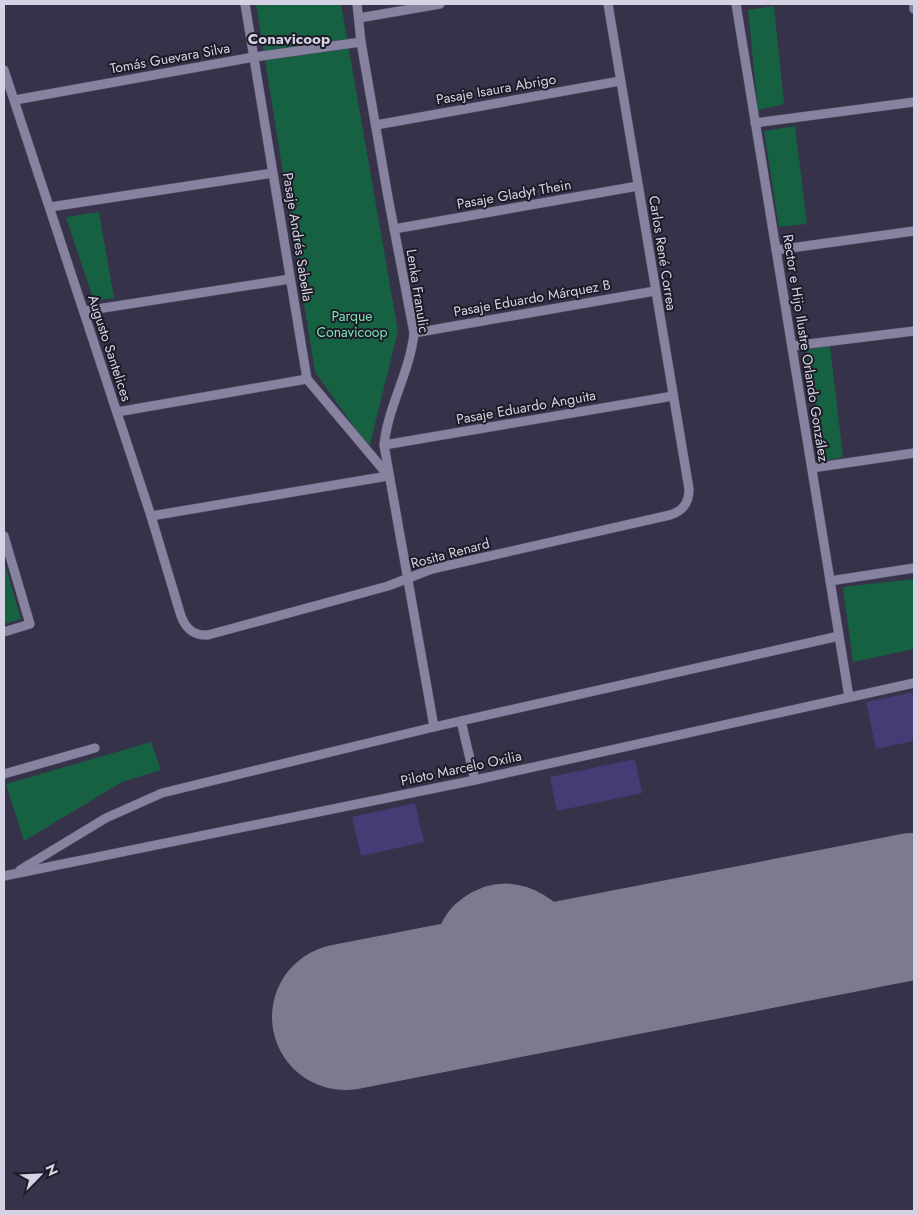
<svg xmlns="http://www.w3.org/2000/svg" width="918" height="1215" font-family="Jost,sans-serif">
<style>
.green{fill:#176143}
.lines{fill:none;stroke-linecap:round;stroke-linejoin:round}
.taxiway{stroke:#7c7a8e;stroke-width:59}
.runway{stroke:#7c7a8e;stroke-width:146}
.building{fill:#473b76}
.minor-casing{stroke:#514d62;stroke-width:10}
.minor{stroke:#86829f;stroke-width:9}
.labels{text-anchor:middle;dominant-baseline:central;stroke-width:4;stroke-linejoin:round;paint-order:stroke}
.street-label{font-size:14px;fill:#d5d3e3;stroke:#1d1b27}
.park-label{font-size:14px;fill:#79e7b3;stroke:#1d1b27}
.neighbourhood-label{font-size:15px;font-weight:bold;fill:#d5d3e3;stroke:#1d1b27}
</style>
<rect width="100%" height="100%" fill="#35324a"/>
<g class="green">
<path d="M 256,4 L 341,4 L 398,331 L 369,448 L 315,372 Z"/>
<path d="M 774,6 L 784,104 L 758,110 L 748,10 Z"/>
<path d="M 795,126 L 807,224 L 779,227 L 764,131 Z"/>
<path d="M 99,212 L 114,298 L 94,301 L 66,217 Z"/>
<path d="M 830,346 L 843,457 L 824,461 L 806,350 Z"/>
<path d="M 4,561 L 21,619 L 4,624 Z"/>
<path d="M 914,579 L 914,649 L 853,662 L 843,587 Z"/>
<path d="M 151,742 L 161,770 L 122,782 L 24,841 L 6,784 Z"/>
</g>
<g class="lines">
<path class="taxiway" d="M 478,991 C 463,970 456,939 480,922 C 487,917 496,913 505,913 C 529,914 543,932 561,945 C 577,956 596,961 615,964"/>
<path class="runway" d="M 345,1017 L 914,906"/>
</g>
<g class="building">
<path d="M 914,692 L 914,741 L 876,749 L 866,702 Z"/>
<path d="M 635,759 L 642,793 L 557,811 L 550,777 Z"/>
<path d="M 415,803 L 424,842 L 361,856 L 352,817 Z"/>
</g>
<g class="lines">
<defs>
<g id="minor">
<path d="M 245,4 L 307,379 L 387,474"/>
<path d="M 357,4 L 361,42 L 388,197 L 414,333 C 410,372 388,406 384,445 L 434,727"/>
<path d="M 736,4 L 849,697"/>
<path d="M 914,4 L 914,9"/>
<path d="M 359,18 L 440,4"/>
<path d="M 4,70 L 151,516 L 181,616 C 186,629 194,636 208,635 L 388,586 L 432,569 L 670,515 C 683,511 689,503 689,489 L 608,4"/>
<path d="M 15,100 L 254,57 L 361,42"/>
<path d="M 755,123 L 914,102"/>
<path d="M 376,125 L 620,81"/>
<path d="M 50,207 L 273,173"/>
<path d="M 394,229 L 638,186"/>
<path d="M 776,250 L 914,231"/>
<path d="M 84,311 L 290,279"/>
<path d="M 414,333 L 655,291"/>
<path d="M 792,346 L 914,331"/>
<path d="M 117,412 L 307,379"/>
<path d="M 384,445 L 673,396"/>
<path d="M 812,468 L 914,453"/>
<path d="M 151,516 L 388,476"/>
<path d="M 4,536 L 30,624 L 4,632"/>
<path d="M 830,581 L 914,568"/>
<path d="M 461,721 L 475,780"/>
<path d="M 4,774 L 95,748"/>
<path d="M 20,870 L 106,818 L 162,793 L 434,727 L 839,636"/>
<path d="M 4,876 L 475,780 L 914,683"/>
</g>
</defs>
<use href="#minor" class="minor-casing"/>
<use href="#minor" class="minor"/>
</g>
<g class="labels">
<g class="street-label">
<text transform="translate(170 58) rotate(-10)">Tomás Guevara Silva</text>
<text transform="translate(496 89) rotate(-10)">Pasaje Isaura Abrigo</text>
<text transform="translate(514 194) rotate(-10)">Pasaje Gladyt Thein</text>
<text transform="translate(298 237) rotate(81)">Pasaje Andrés Sabella</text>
<text transform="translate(663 253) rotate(81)">Carlos René Correa</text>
<text transform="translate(418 291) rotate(81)">Lenka Franulic</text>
<text transform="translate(532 298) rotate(-10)">Pasaje Eduardo Márquez B</text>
<text transform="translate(110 348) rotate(72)">Augusto Santelices</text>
<text transform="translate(806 348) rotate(81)">Rector e Hijo Ilustre Orlando González</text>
<text transform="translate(526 407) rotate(-10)">Pasaje Eduardo Anguita</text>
<text transform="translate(450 553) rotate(-15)">Rosita Renard</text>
<text transform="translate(461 768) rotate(-12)">Piloto Marcelo Oxilia</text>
</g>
<g class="park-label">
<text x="352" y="316">Parque<tspan x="352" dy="16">Conavicoop</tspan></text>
</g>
<g class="neighbourhood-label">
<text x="289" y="39">Conavicoop</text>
</g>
</g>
<rect width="918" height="1215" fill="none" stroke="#d5d3e3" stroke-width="10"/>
<g transform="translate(40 1175) rotate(66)" stroke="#1d1b27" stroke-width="4" paint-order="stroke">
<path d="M0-4L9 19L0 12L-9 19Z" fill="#d5d3e3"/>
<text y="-8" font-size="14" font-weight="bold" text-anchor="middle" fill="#d5d3e3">N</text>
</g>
</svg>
